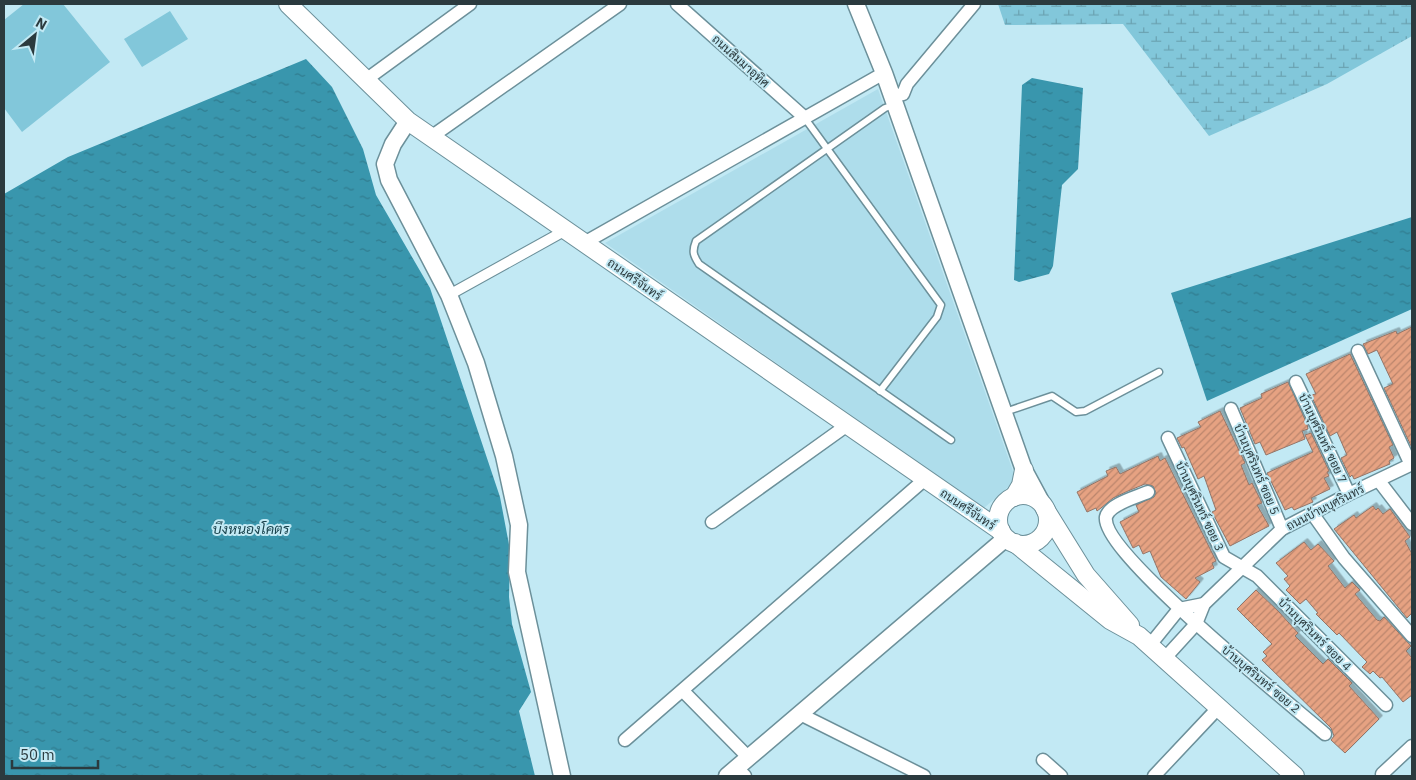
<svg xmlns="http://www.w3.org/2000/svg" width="1416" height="780" font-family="'IBM Plex Sans',Sarabun,sans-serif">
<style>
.built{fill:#aeddeb}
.green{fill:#82c7da}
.wetland{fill:url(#wetland-marsh)}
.water{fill:url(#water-ripples)}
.building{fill:url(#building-hatch);stroke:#937568;filter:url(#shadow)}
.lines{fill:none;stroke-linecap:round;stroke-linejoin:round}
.service-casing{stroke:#6c909a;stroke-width:9}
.pedestrian-casing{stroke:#6c909a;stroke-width:12}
.minor-casing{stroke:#6c909a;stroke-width:15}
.tertiary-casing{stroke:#6c909a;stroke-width:19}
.secondary-casing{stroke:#6c909a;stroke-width:20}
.service{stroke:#fff;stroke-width:6}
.pedestrian{stroke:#fff;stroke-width:10}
.minor{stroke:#fff;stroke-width:12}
.tertiary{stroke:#fff;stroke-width:16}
.secondary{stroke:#fff;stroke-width:18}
.labels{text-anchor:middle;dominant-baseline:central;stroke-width:4;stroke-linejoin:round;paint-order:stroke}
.street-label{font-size:12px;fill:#2b3a3e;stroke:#c2e9f4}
.water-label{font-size:14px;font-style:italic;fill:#1b444e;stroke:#c2e9f4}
</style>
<defs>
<pattern id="wetland-marsh" width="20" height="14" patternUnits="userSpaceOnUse" patternTransform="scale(1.25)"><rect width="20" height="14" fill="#82c7da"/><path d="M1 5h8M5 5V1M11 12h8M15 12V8" fill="none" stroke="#6ba3b2"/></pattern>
<pattern id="water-ripples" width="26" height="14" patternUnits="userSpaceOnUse" patternTransform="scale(1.25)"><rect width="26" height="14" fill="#3996ad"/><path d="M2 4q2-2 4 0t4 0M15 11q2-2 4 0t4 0" fill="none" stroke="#307b8e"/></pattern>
<pattern id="building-hatch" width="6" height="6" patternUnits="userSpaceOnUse" patternTransform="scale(1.25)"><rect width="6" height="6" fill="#e6a282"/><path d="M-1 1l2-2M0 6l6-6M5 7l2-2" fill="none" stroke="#bb856c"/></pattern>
<filter id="shadow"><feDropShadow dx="3.5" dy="-3.5" stdDeviation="0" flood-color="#0004"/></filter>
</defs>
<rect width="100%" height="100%" fill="#c2e9f4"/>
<path class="built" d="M 878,89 L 1014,474 L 1014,482 L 984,508 L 605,243 Z"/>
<g class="green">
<path d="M 24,4 L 63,4 L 110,62 L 22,132 L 4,108 L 4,20 Z"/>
<path d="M 170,11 L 188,39 L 142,67 L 124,39 Z"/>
</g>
<path class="wetland" d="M 998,4 L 1412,4 L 1412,36 L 1327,84 L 1209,136 L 1123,24 L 1005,25 Z"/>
<g class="water">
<path d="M 306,59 L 332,87 L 363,149 L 376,195 L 430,288 L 500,497 L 510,550 L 509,597 L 512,624 L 531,692 L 519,711 L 535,776 L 4,776 L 4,194 L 68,157 Z"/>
<path d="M 1032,78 L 1083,88 L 1078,169 L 1062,185 L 1053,266 L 1049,274 L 1019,282 L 1014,280 L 1022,85 Z"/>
<path d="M 1412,217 L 1412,309 L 1207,401 L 1171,293 Z"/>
</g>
<g class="building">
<path d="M 1412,327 L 1412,448 L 1384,388 L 1393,384 L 1377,350 L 1368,354 L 1363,344 L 1396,331 L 1397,334 Z"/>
<path d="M 1350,354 L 1393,445 L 1389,447 L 1394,458 L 1389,461 L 1390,464 L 1354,479 L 1352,475 L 1350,477 L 1341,458 L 1347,455 L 1337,432 L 1330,436 L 1311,395 L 1316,394 L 1306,374 Z"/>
<path d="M 1288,382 L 1307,424 L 1308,429 L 1302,431 L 1305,439 L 1266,455 L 1260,442 L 1255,444 L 1240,408 L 1262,398 L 1261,394 Z"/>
<path d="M 1220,411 L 1245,463 L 1241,465 L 1249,485 L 1252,483 L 1262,503 L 1257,505 L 1269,526 L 1230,546 L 1212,512 L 1216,510 L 1204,476 L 1198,479 L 1184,447 L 1182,448 L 1177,438 L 1201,427 L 1198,422 Z"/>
<path d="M 1311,433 L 1329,471 L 1327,472 L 1329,476 L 1324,478 L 1330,489 L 1311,498 L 1313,502 L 1294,510 L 1292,507 L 1285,510 L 1267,473 L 1313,452 L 1305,435 Z"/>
<path d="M 1158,456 L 1160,461 L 1165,458 L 1216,561 L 1212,563 L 1214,568 L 1195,578 L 1200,582 L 1186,599 L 1161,577 L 1150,551 L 1143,554 L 1139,545 L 1133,548 L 1120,522 L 1139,512 L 1136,505 L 1154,497 L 1156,493 L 1153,486 L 1145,484 L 1128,491 L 1113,498 L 1101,508 L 1097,511 L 1096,508 L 1087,512 L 1077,492 L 1108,476 L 1106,471 L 1116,467 L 1120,474 Z"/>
<path d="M 1373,506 L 1376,510 L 1378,508 L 1383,514 L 1390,509 L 1410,537 L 1405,541 L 1412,554 L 1412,613 L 1407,618 L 1334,529 L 1354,515 L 1356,518 Z"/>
<path d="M 1304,542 L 1311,550 L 1318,544 L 1334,561 L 1328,566 L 1345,588 L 1352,582 L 1360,590 L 1355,594 L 1377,620 L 1380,621 L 1384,617 L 1411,646 L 1406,651 L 1412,658 L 1412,695 L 1403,702 L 1382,677 L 1380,678 L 1373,671 L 1370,674 L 1362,667 L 1367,662 L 1339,633 L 1337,635 L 1316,614 L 1318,613 L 1306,599 L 1300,604 L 1286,590 L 1290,586 L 1284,579 L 1288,576 L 1276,563 Z"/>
<path d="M 1256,590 L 1279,612 L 1298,633 L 1295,636 L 1323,664 L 1328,659 L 1352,683 L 1349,686 L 1379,719 L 1345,753 L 1331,740 L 1334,736 L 1331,728 L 1262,660 L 1267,656 L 1263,652 L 1272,644 L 1237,609 Z"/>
</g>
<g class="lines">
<defs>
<g id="service">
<path d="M 894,105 L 885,108 L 696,241 C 692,251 693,255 699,264 L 951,440"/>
<path d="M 804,117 L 941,305 L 937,317 L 880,391"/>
<path d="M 1005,412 L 1052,396 L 1076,412 L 1085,411 L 1159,372"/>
</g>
<path id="pedestrian" d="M 449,295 L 566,230"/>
<g id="minor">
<path d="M 677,4 L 804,117"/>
<path d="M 367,79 L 470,4"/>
<path d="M 892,96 L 903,94 L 907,84 L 974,4"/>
<path d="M 431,137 L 620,4"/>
<path d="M 584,243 L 884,73"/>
<path d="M 1358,351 L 1411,465"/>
<path d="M 1296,382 L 1349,494"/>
<path d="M 1231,409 L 1282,529"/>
<path d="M 1168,438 L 1224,557 L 1257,576 L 1386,705"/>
<path d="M 1379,481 L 1412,524"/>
<path d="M 1148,492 C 1137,497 1109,504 1106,517 C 1100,552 1293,706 1325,734"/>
<path d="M 1312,513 L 1344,558 L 1412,636"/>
<path d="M 712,522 L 846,426"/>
<path d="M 1150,645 L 1179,609 L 1204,604"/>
<path d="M 1165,658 L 1196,624 L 1204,604 L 1282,529 L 1349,494 L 1412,464"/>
<path d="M 683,691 L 749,758"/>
<path d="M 800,714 L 924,776"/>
<path d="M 625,740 L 924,480"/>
<path d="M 1043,760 L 1061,776"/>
<path d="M 737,768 L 745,776"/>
<path d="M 1154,776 L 1219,707"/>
<path d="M 1384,776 L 1382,774 L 1412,746"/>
</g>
<g id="tertiary">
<path d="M 856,4 L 884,73 L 1024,470 L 1045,509"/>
<path d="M 408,121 L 393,144 L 385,164 L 389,180 L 449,295 L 476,363 L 504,456 L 519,525 L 517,572 L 562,776"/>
<path d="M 727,776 L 1006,538"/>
</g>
<g id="secondary">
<path d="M 288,4 L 408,121 L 1001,531"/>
<circle cx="1023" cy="520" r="25"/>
<path d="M 1014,497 L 1021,485 L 1024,470"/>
<path d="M 1045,509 L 1086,575 L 1130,625"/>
<path d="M 1015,543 L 1110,620 L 1139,636 L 1295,776"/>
</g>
</defs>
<use href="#service" class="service-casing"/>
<use href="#pedestrian" class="pedestrian-casing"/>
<use href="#minor" class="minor-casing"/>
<use href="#tertiary" class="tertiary-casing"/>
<use href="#secondary" class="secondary-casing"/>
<use href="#service" class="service"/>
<use href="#pedestrian" class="pedestrian"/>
<use href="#minor" class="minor"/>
<use href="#tertiary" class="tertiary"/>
<use href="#secondary" class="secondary"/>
</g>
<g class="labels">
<g class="street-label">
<text transform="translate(741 61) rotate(42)">ถนนสิมมาอุทิศ</text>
<text transform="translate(635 279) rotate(35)">ถนนศรีจันทร์</text>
<text transform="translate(1323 438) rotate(65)">บ้านบุศรินทร์ ซอย 7</text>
<text transform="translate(1257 469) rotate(67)">บ้านบุศรินทร์ ซอย 5</text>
<text transform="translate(1200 506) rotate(65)">บ้านบุศรินทร์ ซอย 3</text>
<text transform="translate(1325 507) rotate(-27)">ถนนบ้านบุศรินทร์</text>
<text transform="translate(968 509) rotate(34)">ถนนศรีจันทร์</text>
<text transform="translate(1315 634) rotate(45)">บ้านบุศรินทร์ ซอย 4</text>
<text transform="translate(1261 679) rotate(40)">บ้านบุศรินทร์ ซอย 2</text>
</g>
<g class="water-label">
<text x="251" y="529">บึงหนองโคตร</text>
</g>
</g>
<rect width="1416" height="780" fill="none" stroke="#2b3a3e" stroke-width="10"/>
<g transform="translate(35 35) rotate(29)" stroke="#c2e9f4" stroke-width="4" paint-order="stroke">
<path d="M0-4L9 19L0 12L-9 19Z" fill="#2b3a3e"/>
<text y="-8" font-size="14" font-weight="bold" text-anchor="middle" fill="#2b3a3e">N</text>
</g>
<path d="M12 760v8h86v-8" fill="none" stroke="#2b3a3e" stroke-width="2.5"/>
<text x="20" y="760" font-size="15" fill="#2b3a3e" stroke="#c2e9f4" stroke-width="4" paint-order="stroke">50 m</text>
</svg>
